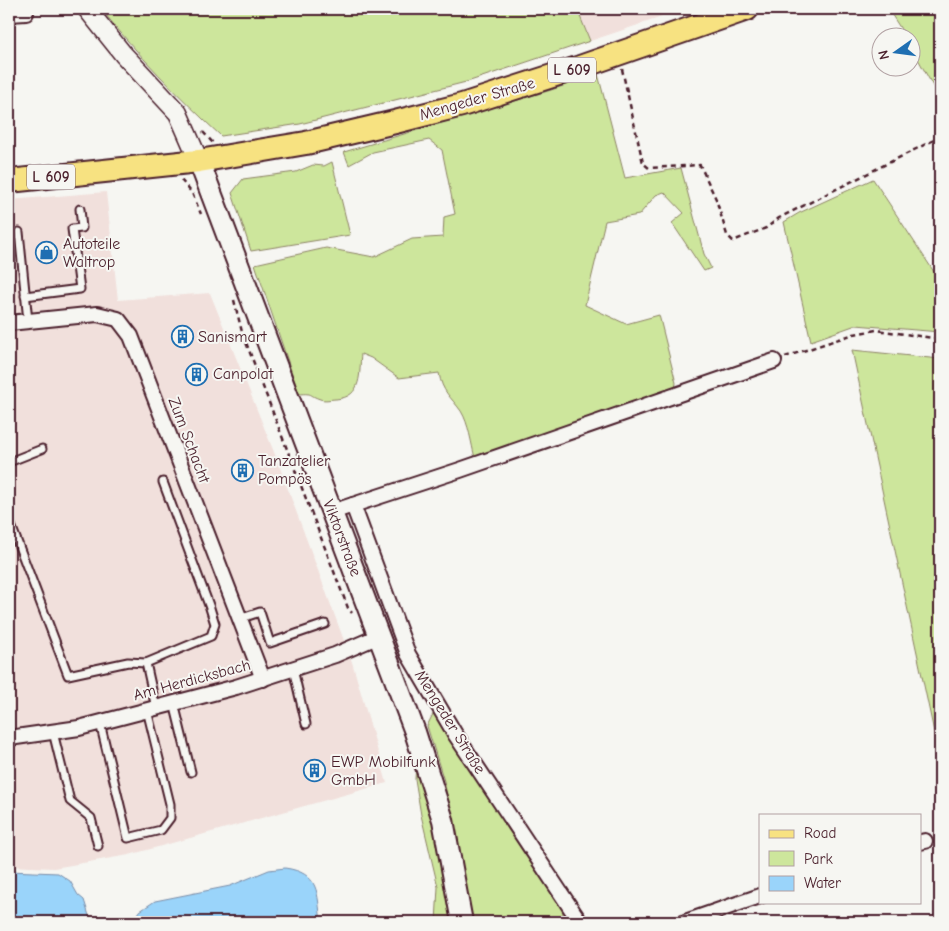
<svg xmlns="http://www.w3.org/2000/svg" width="949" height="931" font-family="'Comic Neue',sans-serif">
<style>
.built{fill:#f1e0dc}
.green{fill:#cde69c;stroke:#8c8264}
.water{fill:#9ad4fa;stroke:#7a8ca7}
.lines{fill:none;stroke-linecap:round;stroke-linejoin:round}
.service-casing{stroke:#4a1f2b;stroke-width:11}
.minor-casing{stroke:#4a1f2b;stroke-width:18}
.tertiary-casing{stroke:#4a1f2b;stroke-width:21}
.secondary-casing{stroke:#4a1f2b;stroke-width:24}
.primary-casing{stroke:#4a1f2b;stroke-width:26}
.path{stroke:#4a1f2b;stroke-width:2.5;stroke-dasharray:5 4;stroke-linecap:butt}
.service{stroke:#f6f6f2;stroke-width:7}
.minor{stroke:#f6f6f2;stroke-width:14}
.tertiary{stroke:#f6f6f2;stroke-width:18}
.secondary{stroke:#f6f6f2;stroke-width:20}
.primary{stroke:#f7e281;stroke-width:22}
.labels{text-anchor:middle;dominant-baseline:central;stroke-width:4;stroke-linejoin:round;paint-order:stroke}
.shield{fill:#f6f6f2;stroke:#7e6067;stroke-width:1}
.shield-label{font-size:15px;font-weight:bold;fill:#4a1f2b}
.street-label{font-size:16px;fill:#4a1f2b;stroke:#f6f6f2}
.poi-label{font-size:16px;fill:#4a1f2b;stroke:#f6f6f2;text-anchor:start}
</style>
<rect width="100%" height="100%" fill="#f6f6f2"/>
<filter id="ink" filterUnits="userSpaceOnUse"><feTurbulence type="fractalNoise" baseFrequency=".02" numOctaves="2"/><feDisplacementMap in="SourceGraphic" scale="10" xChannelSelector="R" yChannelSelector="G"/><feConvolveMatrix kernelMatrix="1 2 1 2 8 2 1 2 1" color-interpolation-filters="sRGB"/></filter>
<g filter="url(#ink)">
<g class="built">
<path d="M 577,9 L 659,9 L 662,17 L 590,41 Z"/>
<path d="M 106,192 L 118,300 L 210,293 L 276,457 L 352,662 L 387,783 L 129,855 L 54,868 L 9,866 L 9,200 Z"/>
</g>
<g class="green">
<path d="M 101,9 L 577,9 L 590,41 L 470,81 L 300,124 L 221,136 C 179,97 137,54 101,9 Z"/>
<path d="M 888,9 L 940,9 L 940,99 L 912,48 L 912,38 L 906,37 Z"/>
<path d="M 598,74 L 625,178 L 681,168 L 704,254 L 711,268 L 704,271 L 672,223 L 684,213 L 664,192 L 656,195 L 639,215 L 605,221 L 585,305 L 626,324 L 659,315 L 676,383 L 675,389 L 475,458 C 471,443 469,424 461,411 C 451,397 442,392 439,373 L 399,378 L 371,358 L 361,354 C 359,373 363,397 336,399 C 331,399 325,401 320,399 C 308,395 314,393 299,394 L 255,264 L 326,248 L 374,257 L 412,239 L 443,237 L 444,217 L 455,214 L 442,150 L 429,140 L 373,152 L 349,165 L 344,152 L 551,90 Z"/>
<path d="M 332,162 L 350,235 L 251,251 L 232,193 L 243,179 L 296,172 L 313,165 L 324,166 Z"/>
<path d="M 873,179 L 940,281 L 940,332 L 856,325 L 811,341 L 784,222 L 799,213 Z"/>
<path d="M 852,350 L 940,359 L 940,734 L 934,732 Z"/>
<path d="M 434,712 L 501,811 L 562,910 L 565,922 L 470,922 L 461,861 L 444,781 L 427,726 Z"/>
<path d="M 416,764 L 437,820 L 455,922 L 436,922 L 438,887 L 421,815 L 415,779 Z"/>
</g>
<g class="water">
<path d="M 285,868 C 320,873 317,893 321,922 L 133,922 L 140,911 L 155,901 L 230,886 L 269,870 Z"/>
<path d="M 9,871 L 58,873 L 70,881 L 78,895 L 84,900 L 91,922 L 9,922 Z"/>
</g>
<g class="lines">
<defs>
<g id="service">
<path d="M 19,232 L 28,321"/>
<path d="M 25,296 L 80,289 L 72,229 L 82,228 L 80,209"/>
<path d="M 9,462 L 42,449"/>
<path d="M 9,520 L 68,675 L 128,662 L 146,663"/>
<path d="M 239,619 L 260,612 L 270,643 L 325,624"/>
<path d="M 293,669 L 306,724"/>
<path d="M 174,703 L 191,772"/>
<path d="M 156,708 L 146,663 L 211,636 L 215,624 L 210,608 L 163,482"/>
<path d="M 100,723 L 128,838 L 161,830 L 170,818 L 170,804 L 147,710"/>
<path d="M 53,732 L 70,801 L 91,818 L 98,846"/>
</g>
<g id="minor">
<path d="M 9,14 L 26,13"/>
<path d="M 9,323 L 97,314 L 118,319 L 131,336 L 263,679"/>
<path d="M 353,505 L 460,470 L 774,361"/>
<path d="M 332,512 L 353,505 L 408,654 L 455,734 L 580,922"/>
<path d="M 9,738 L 79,728 L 236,687 L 335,655 L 379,636"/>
<path d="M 920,842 L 925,841"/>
<path d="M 685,922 L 760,896"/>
</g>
<path id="tertiary" d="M 87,9 L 123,54 L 178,113 L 199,161"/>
<path id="secondary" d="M 199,161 L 415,732 L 443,820 L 462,922"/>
<path id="primary" d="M 9,181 L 199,161 L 306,143 L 395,122 L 462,105 L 580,67 L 747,9"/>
</defs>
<use href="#service" class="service-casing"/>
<use href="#minor" class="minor-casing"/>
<use href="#tertiary" class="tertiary-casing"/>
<use href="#secondary" class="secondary-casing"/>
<use href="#primary" class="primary-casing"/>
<g class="path">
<path d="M 622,69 L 643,163 L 649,168 L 700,165 L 716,199 L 727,235 L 733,241 L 766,228 L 779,218 L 940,137"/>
<path d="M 203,132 L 213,143"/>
<path d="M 181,180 L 192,193 L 201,214"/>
<path d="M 234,300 L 242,332 L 348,608 L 352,613"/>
<path d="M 785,357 L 854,334 L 876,330 L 940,339"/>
</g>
<use href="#service" class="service"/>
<use href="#minor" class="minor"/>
<use href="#tertiary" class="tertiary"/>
<use href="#secondary" class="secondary"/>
<use href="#primary" class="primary"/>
</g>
</g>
<defs>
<symbol id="shop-ring" viewBox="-11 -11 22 22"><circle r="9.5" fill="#f6f6f2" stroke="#1f6fb2" stroke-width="1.5"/><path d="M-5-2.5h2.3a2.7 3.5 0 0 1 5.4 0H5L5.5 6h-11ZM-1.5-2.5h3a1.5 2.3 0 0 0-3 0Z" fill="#1f6fb2"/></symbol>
<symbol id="building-ring" viewBox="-11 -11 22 22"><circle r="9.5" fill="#f6f6f2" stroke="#1f6fb2" stroke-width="1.5"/><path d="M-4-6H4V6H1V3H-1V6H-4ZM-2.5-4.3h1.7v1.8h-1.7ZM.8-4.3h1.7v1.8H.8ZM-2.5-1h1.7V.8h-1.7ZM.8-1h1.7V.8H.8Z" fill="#1f6fb2"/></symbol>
</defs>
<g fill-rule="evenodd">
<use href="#shop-ring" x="34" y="240" width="25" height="25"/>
<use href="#building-ring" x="170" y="324" width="25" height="25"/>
<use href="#building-ring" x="184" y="362" width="25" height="25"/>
<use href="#building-ring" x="230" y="458" width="25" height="25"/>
<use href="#building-ring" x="302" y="758" width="25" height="25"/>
</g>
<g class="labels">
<g class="shield">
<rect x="548" y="57.5" width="48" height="25" rx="4"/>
<rect x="27" y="164.5" width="48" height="25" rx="4"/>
</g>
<g class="shield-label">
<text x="572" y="70">L 609</text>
<text x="51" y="177">L 609</text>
</g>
<g class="street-label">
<text transform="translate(477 99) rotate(-16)">Mengeder Straße</text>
<text transform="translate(189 440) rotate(69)">Zum Schacht</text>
<text transform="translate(342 538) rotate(69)">Viktorstraße</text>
<text transform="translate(192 680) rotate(-15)">Am Herdicksbach</text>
<text transform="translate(450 722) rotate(58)">Mengeder Straße</text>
</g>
<g class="poi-label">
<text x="63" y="244">Autoteile<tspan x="63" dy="18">Waltrop</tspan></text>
<text x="198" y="337">Sanismart</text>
<text x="213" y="374">Canpolat</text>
<text x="258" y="461">Tanzatelier<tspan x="258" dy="18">Pompös</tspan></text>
<text x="331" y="762">EWP Mobilfunk<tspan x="331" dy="18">GmbH</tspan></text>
</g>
</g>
<rect width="949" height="931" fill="none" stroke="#f6f6f2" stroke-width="30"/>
<rect x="15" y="15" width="919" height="901" fill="none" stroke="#4a1f2b" stroke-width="2" filter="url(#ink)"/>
<rect x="759" y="814" width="162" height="90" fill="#f6f6f2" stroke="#b1a0a2"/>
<rect x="769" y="830" width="25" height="8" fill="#f7e281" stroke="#b1a0a2"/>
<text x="804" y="838" font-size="15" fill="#4a1f2b">Road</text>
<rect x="769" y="851" width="25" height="15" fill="#cde69c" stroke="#b1a0a2"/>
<text x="804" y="864" font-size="15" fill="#4a1f2b">Park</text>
<rect x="769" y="876" width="25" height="15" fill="#9ad4fa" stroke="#b1a0a2"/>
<text x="804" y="888" font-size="15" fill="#4a1f2b">Water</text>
<g transform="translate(896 52) rotate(256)"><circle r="24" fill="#f6f6f2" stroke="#b1a0a2"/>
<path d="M0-4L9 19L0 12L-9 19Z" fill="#1f6fb2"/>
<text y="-8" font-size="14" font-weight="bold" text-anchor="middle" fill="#4a1f2b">N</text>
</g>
</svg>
